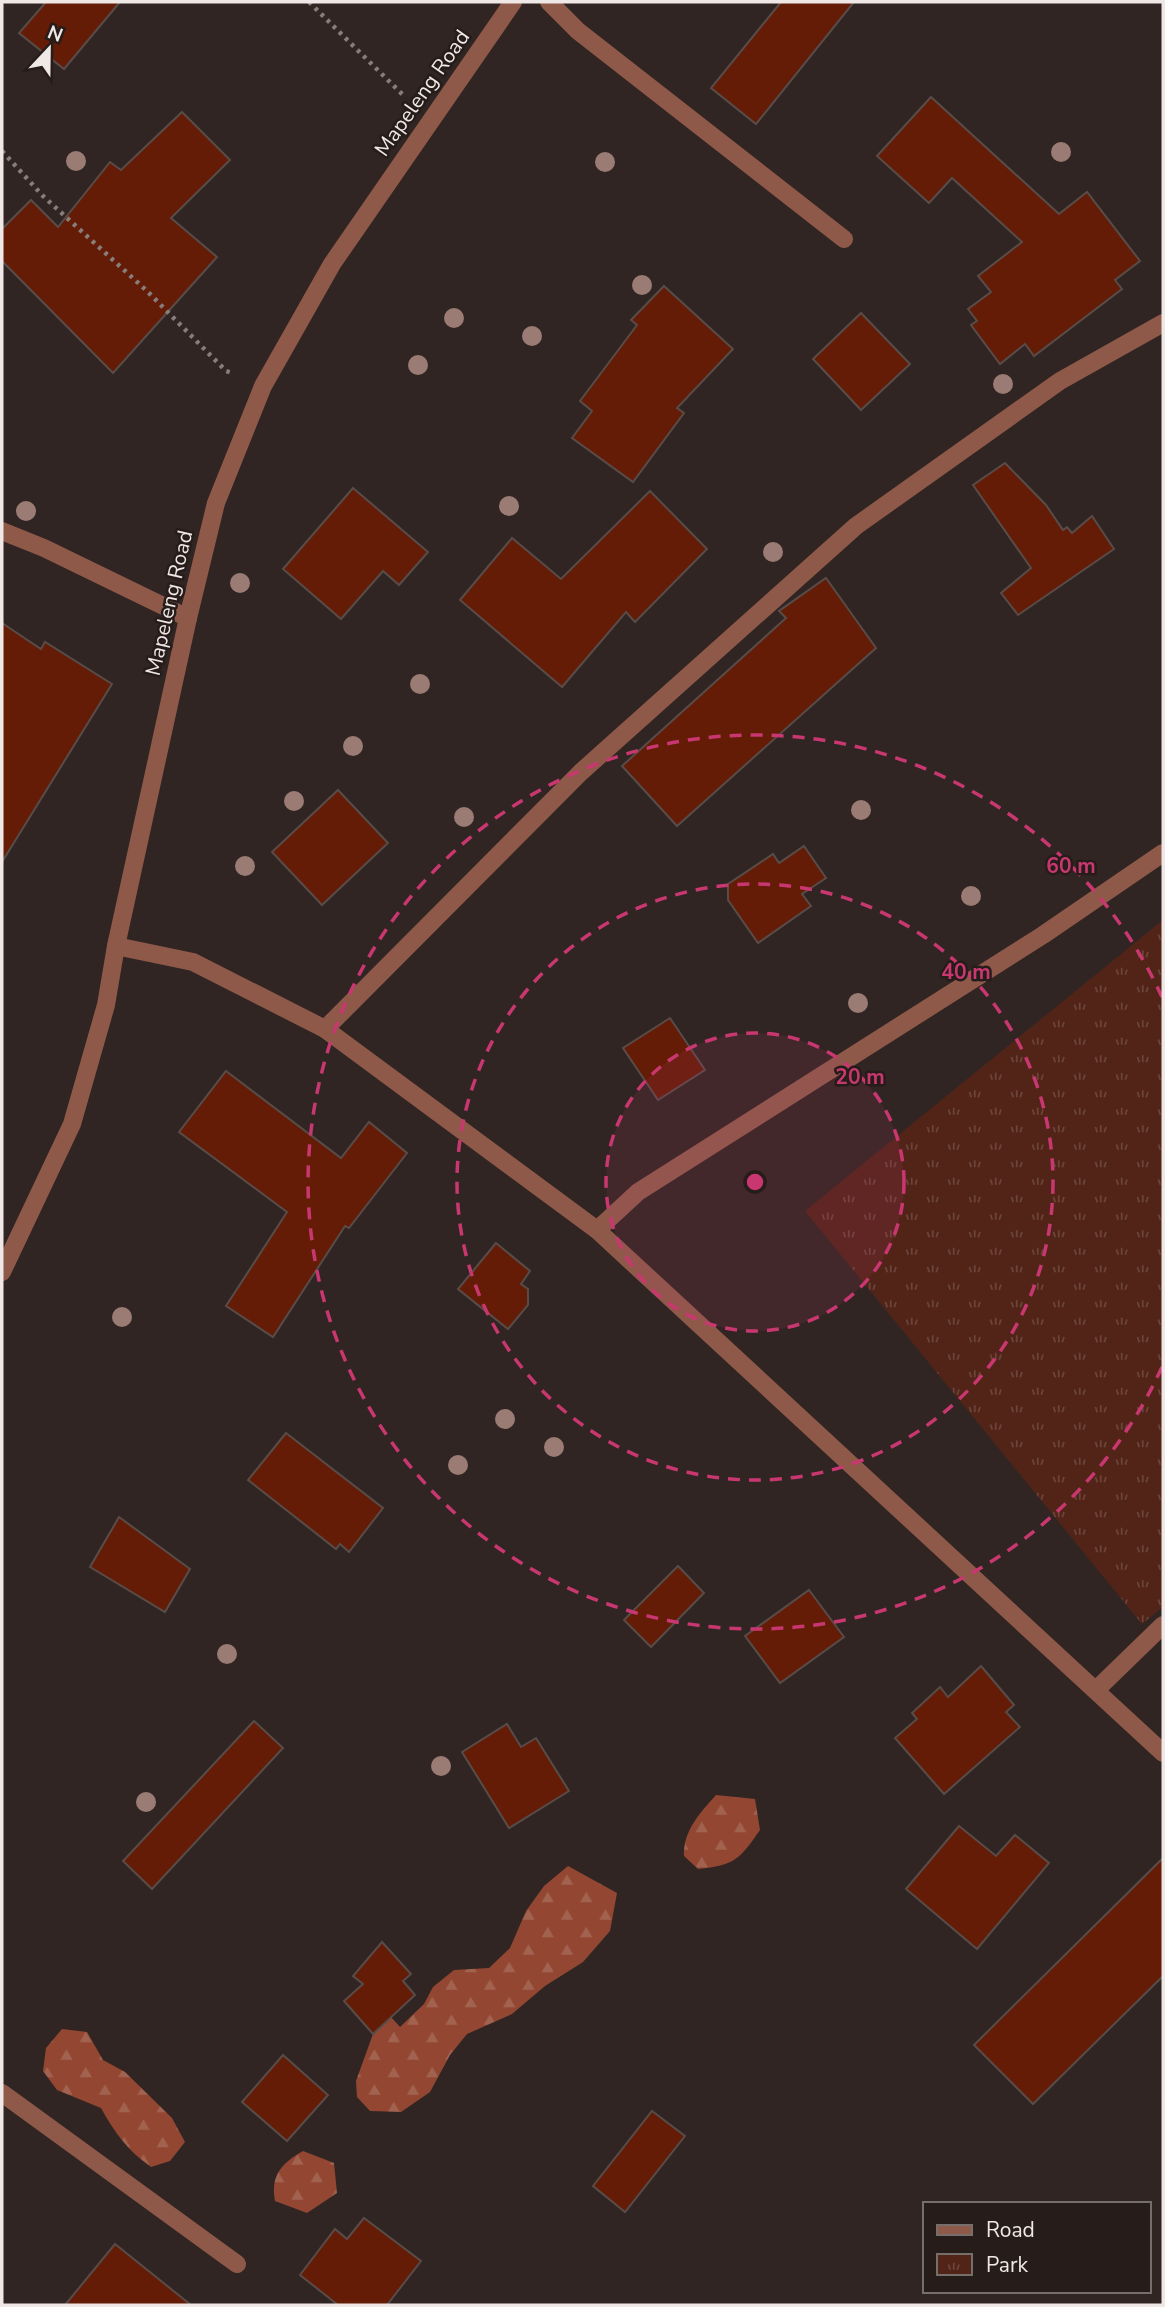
<svg xmlns="http://www.w3.org/2000/svg" width="1165" height="2307" font-family="'Nunito Sans',sans-serif">
<style>
.forest{fill:url(#forest-firs)}
.park{fill:url(#park-tufts)}
.building{fill:#641c07;stroke:#584c49;stroke-width:2}
.lines{fill:none;stroke-linecap:round;stroke-linejoin:round}
.path{stroke:#877e7c;stroke-width:4.5;stroke-dasharray:3.5 5;stroke-linecap:butt}
.minor{stroke:#8f594a;stroke-width:18}
.tree{fill:#9a7c74}
.ring{fill:none;stroke:#c93770;stroke-width:3.5;stroke-dasharray:12 9}
.labels{text-anchor:middle;dominant-baseline:central;stroke-width:5;stroke-linejoin:round;paint-order:stroke}
.street-label{font-size:21px;fill:#efe8e6;stroke:#261c19}
.centre{fill:#c93770;stroke:#261c19;stroke-width:3.5}
.ring-label{font-size:21px;text-anchor:middle;font-weight:bold;fill:#c93770;stroke:#261c19;stroke-width:5;stroke-linejoin:round;paint-order:stroke}
</style>
<defs>
<pattern id="forest-firs" width="22" height="20" patternUnits="userSpaceOnUse" patternTransform="scale(1.75)"><rect width="22" height="20" fill="#934732"/><path d="M5 1l3.5 6h-7zM16 11l3.5 6h-7z" fill="#a26250"/></pattern>
<pattern id="park-tufts" width="24" height="20" patternUnits="userSpaceOnUse" patternTransform="scale(1.75)"><rect width="24" height="20" fill="#522418"/><path d="M3 7l-1-3M5 7V3M7 7l1-3M15 17l-1-3M17 17v-4M19 17l1-3" fill="none" stroke="#6b443a"/></pattern>
</defs>
<rect width="100%" height="100%" fill="#302522"/>
<g class="forest">
<path d="M 716,1795 L 755,1799 L 760,1830 C 739,1860 735,1865 698,1869 L 684,1856 C 683,1831 700,1813 716,1795 Z"/>
<path d="M 568,1866 L 617,1893 L 610,1931 L 583,1962 L 545,1986 L 512,2014 L 467,2034 L 450,2055 L 430,2092 L 401,2112 L 370,2111 L 357,2097 L 356,2081 L 373,2034 L 391,2017 L 400,2027 L 424,2004 L 433,1987 L 454,1970 L 489,1968 L 510,1948 L 526,1911 L 544,1886 Z"/>
<path d="M 62,2029 L 87,2032 L 103,2060 L 125,2072 L 172,2118 L 185,2142 L 170,2161 L 151,2167 C 128,2151 114,2132 101,2108 L 57,2090 L 43,2071 L 46,2048 Z"/>
<path d="M 303,2151 L 334,2163 L 337,2193 L 307,2213 L 275,2201 C 270,2175 282,2163 303,2151 Z"/>
</g>
<path class="park" d="M 1163,920 L 1163,1607 L 1142,1624 L 805,1211 Z"/>
<g class="building">
<path d="M 46,2 L 120,2 L 64,69 L 19,33 Z"/>
<path d="M 781,2 L 854,2 L 756,124 L 711,88 Z"/>
<path d="M 931,97 L 1059,214 L 1087,192 L 1140,261 L 1115,280 L 1122,289 L 1034,356 L 1025,344 L 1000,364 L 971,325 L 977,321 L 968,309 L 991,292 L 978,276 L 1022,242 L 952,178 L 929,203 L 877,156 Z"/>
<path d="M 182,112 L 230,160 L 171,218 L 217,257 L 113,373 L 2,261 L 2,229 L 31,200 L 58,227 L 110,162 L 121,170 Z"/>
<path d="M 664,286 L 733,349 L 677,408 L 684,413 L 633,482 L 572,438 L 592,411 L 580,401 L 637,325 L 631,320 Z"/>
<path d="M 861,313 L 910,364 L 861,410 L 813,359 Z"/>
<path d="M 1005,463 L 1046,505 L 1063,530 L 1067,527 L 1072,533 L 1092,516 L 1114,549 L 1018,615 L 1001,593 L 1031,568 L 973,485 Z"/>
<path d="M 353,488 L 428,552 L 399,585 L 383,571 L 341,619 L 283,569 Z"/>
<path d="M 650,491 L 707,549 L 635,622 L 626,612 L 562,687 L 460,600 L 512,538 L 561,579 Z"/>
<path d="M 826,578 L 876,648 L 677,826 L 622,766 L 786,618 L 779,611 Z"/>
<path d="M 2,623 L 41,649 L 45,642 L 112,684 L 2,862 Z"/>
<path d="M 338,790 L 388,843 L 322,905 L 272,852 Z"/>
<path d="M 804,846 L 826,878 L 802,894 L 811,906 L 758,943 L 728,900 L 728,884 L 773,854 L 779,863 Z"/>
<path d="M 670,1018 L 705,1070 L 658,1100 L 623,1048 Z"/>
<path d="M 226,1071 L 341,1158 L 369,1122 L 407,1153 L 349,1228 L 345,1226 L 273,1337 L 226,1306 L 287,1212 L 179,1132 Z"/>
<path d="M 496,1243 L 530,1271 L 521,1284 L 528,1289 L 528,1305 L 508,1329 L 458,1289 Z"/>
<path d="M 286,1433 L 383,1508 L 349,1552 L 340,1544 L 336,1549 L 248,1480 Z"/>
<path d="M 119,1517 L 190,1569 L 165,1612 L 90,1567 Z"/>
<path d="M 678,1566 L 704,1593 L 651,1647 L 624,1620 Z"/>
<path d="M 809,1590 L 844,1637 L 780,1683 L 745,1636 Z"/>
<path d="M 981,1666 L 1014,1705 L 1006,1712 L 1020,1727 L 944,1794 L 895,1738 L 917,1719 L 912,1713 L 940,1687 L 948,1697 Z"/>
<path d="M 254,1721 L 283,1748 L 152,1889 L 123,1861 Z"/>
<path d="M 507,1724 L 521,1747 L 536,1738 L 569,1791 L 509,1828 L 462,1752 Z"/>
<path d="M 959,1826 L 996,1856 L 1015,1835 L 1049,1863 L 977,1949 L 906,1889 Z"/>
<path d="M 1163,1858 L 1163,1976 L 1033,2104 L 974,2045 Z"/>
<path d="M 382,1942 L 411,1974 L 403,1981 L 415,1995 L 373,2034 L 344,2001 L 363,1984 L 353,1976 Z"/>
<path d="M 283,2055 L 328,2095 L 287,2141 L 242,2102 Z"/>
<path d="M 652,2111 L 685,2136 L 625,2212 L 593,2186 Z"/>
<path d="M 364,2218 L 421,2261 L 387,2305 L 338,2305 L 300,2275 L 335,2229 L 347,2239 Z"/>
<path d="M 115,2244 L 191,2305 L 65,2305 Z"/>
</g>
<g class="lines">
<g class="path">
<path d="M 309,2 L 405,97"/>
<path d="M 2,151 L 43,196 L 147,291 L 226,371 L 233,373"/>
</g>
<g class="minor">
<path d="M 549,2 L 578,31 L 844,239"/>
<path d="M 2,531 L 44,548 L 188,618"/>
<path d="M 116,946 L 193,962 L 325,1029 L 597,1230 L 1163,1753"/>
<path d="M 325,1029 L 581,772 L 856,526 L 1060,381 L 1163,323"/>
<path d="M 597,1230 L 638,1192 L 1043,935 L 1163,853"/>
<path d="M 2,1272 L 72,1124 L 106,1005 L 116,946 L 188,618 L 216,503 L 263,386 L 332,264 L 513,2"/>
<path d="M 1097,1689 L 1163,1625"/>
<path d="M 2,2093 L 237,2264"/>
</g>
</g>
<g class="tree">
<circle cx="1061" cy="152" r="10"/>
<circle cx="76" cy="161" r="10"/>
<circle cx="605" cy="162" r="10"/>
<circle cx="642" cy="285" r="10"/>
<circle cx="454" cy="318" r="10"/>
<circle cx="532" cy="336" r="10"/>
<circle cx="418" cy="365" r="10"/>
<circle cx="1003" cy="384" r="10"/>
<circle cx="509" cy="506" r="10"/>
<circle cx="26" cy="511" r="10"/>
<circle cx="773" cy="552" r="10"/>
<circle cx="240" cy="583" r="10"/>
<circle cx="420" cy="684" r="10"/>
<circle cx="353" cy="746" r="10"/>
<circle cx="294" cy="801" r="10"/>
<circle cx="861" cy="810" r="10"/>
<circle cx="464" cy="817" r="10"/>
<circle cx="245" cy="866" r="10"/>
<circle cx="971" cy="896" r="10"/>
<circle cx="858" cy="1003" r="10"/>
<circle cx="122" cy="1317" r="10"/>
<circle cx="505" cy="1419" r="10"/>
<circle cx="554" cy="1447" r="10"/>
<circle cx="458" cy="1465" r="10"/>
<circle cx="227" cy="1654" r="10"/>
<circle cx="441" cy="1766" r="10"/>
<circle cx="146" cy="1802" r="10"/>
</g>
<circle cx="755" cy="1182" r="149" fill="#c93770" fill-opacity=".12"/>
<g class="ring">
<circle cx="755" cy="1182" r="149"/>
<circle cx="755" cy="1182" r="298"/>
<path d="M1162 1367A447 447 0 1 1 1162 997"/>
</g>
<g class="labels">
<g class="street-label">
<text transform="translate(422 93) rotate(-55)">Mapeleng Road</text>
<text transform="translate(169 603) rotate(-77)">Mapeleng Road</text>
</g>
</g>
<circle cx="755" cy="1182" r="10" class="centre"/>
<g class="ring-label">
<text x="1071" y="873">60 m</text>
<text x="966" y="979">40 m</text>
<text x="860" y="1084">20 m</text>
</g>
<rect width="1165" height="2307" fill="none" stroke="#efe8e6" stroke-width="7"/>
<rect x="923" y="2202" width="228" height="91" fill="#261c19" stroke="#766e6b" stroke-width="2"/>
<rect x="937" y="2225" width="35" height="10" fill="#8f594a" stroke="#766e6b" stroke-width="2"/>
<text x="986" y="2237" font-size="21" fill="#efe8e6">Road</text>
<rect x="937" y="2254" width="35" height="21" fill="url(#park-tufts)" stroke="#766e6b" stroke-width="2"/>
<text x="986" y="2272" font-size="21" fill="#efe8e6">Park</text>
<g transform="translate(49 49) rotate(22)" stroke="#261c19" stroke-width="5" paint-order="stroke">
<path d="M0-5L12 26L0 18L-12 26Z" fill="#efe8e6"/>
<text y="-10" font-size="19" font-weight="bold" text-anchor="middle" fill="#efe8e6">N</text>
</g>
</svg>
